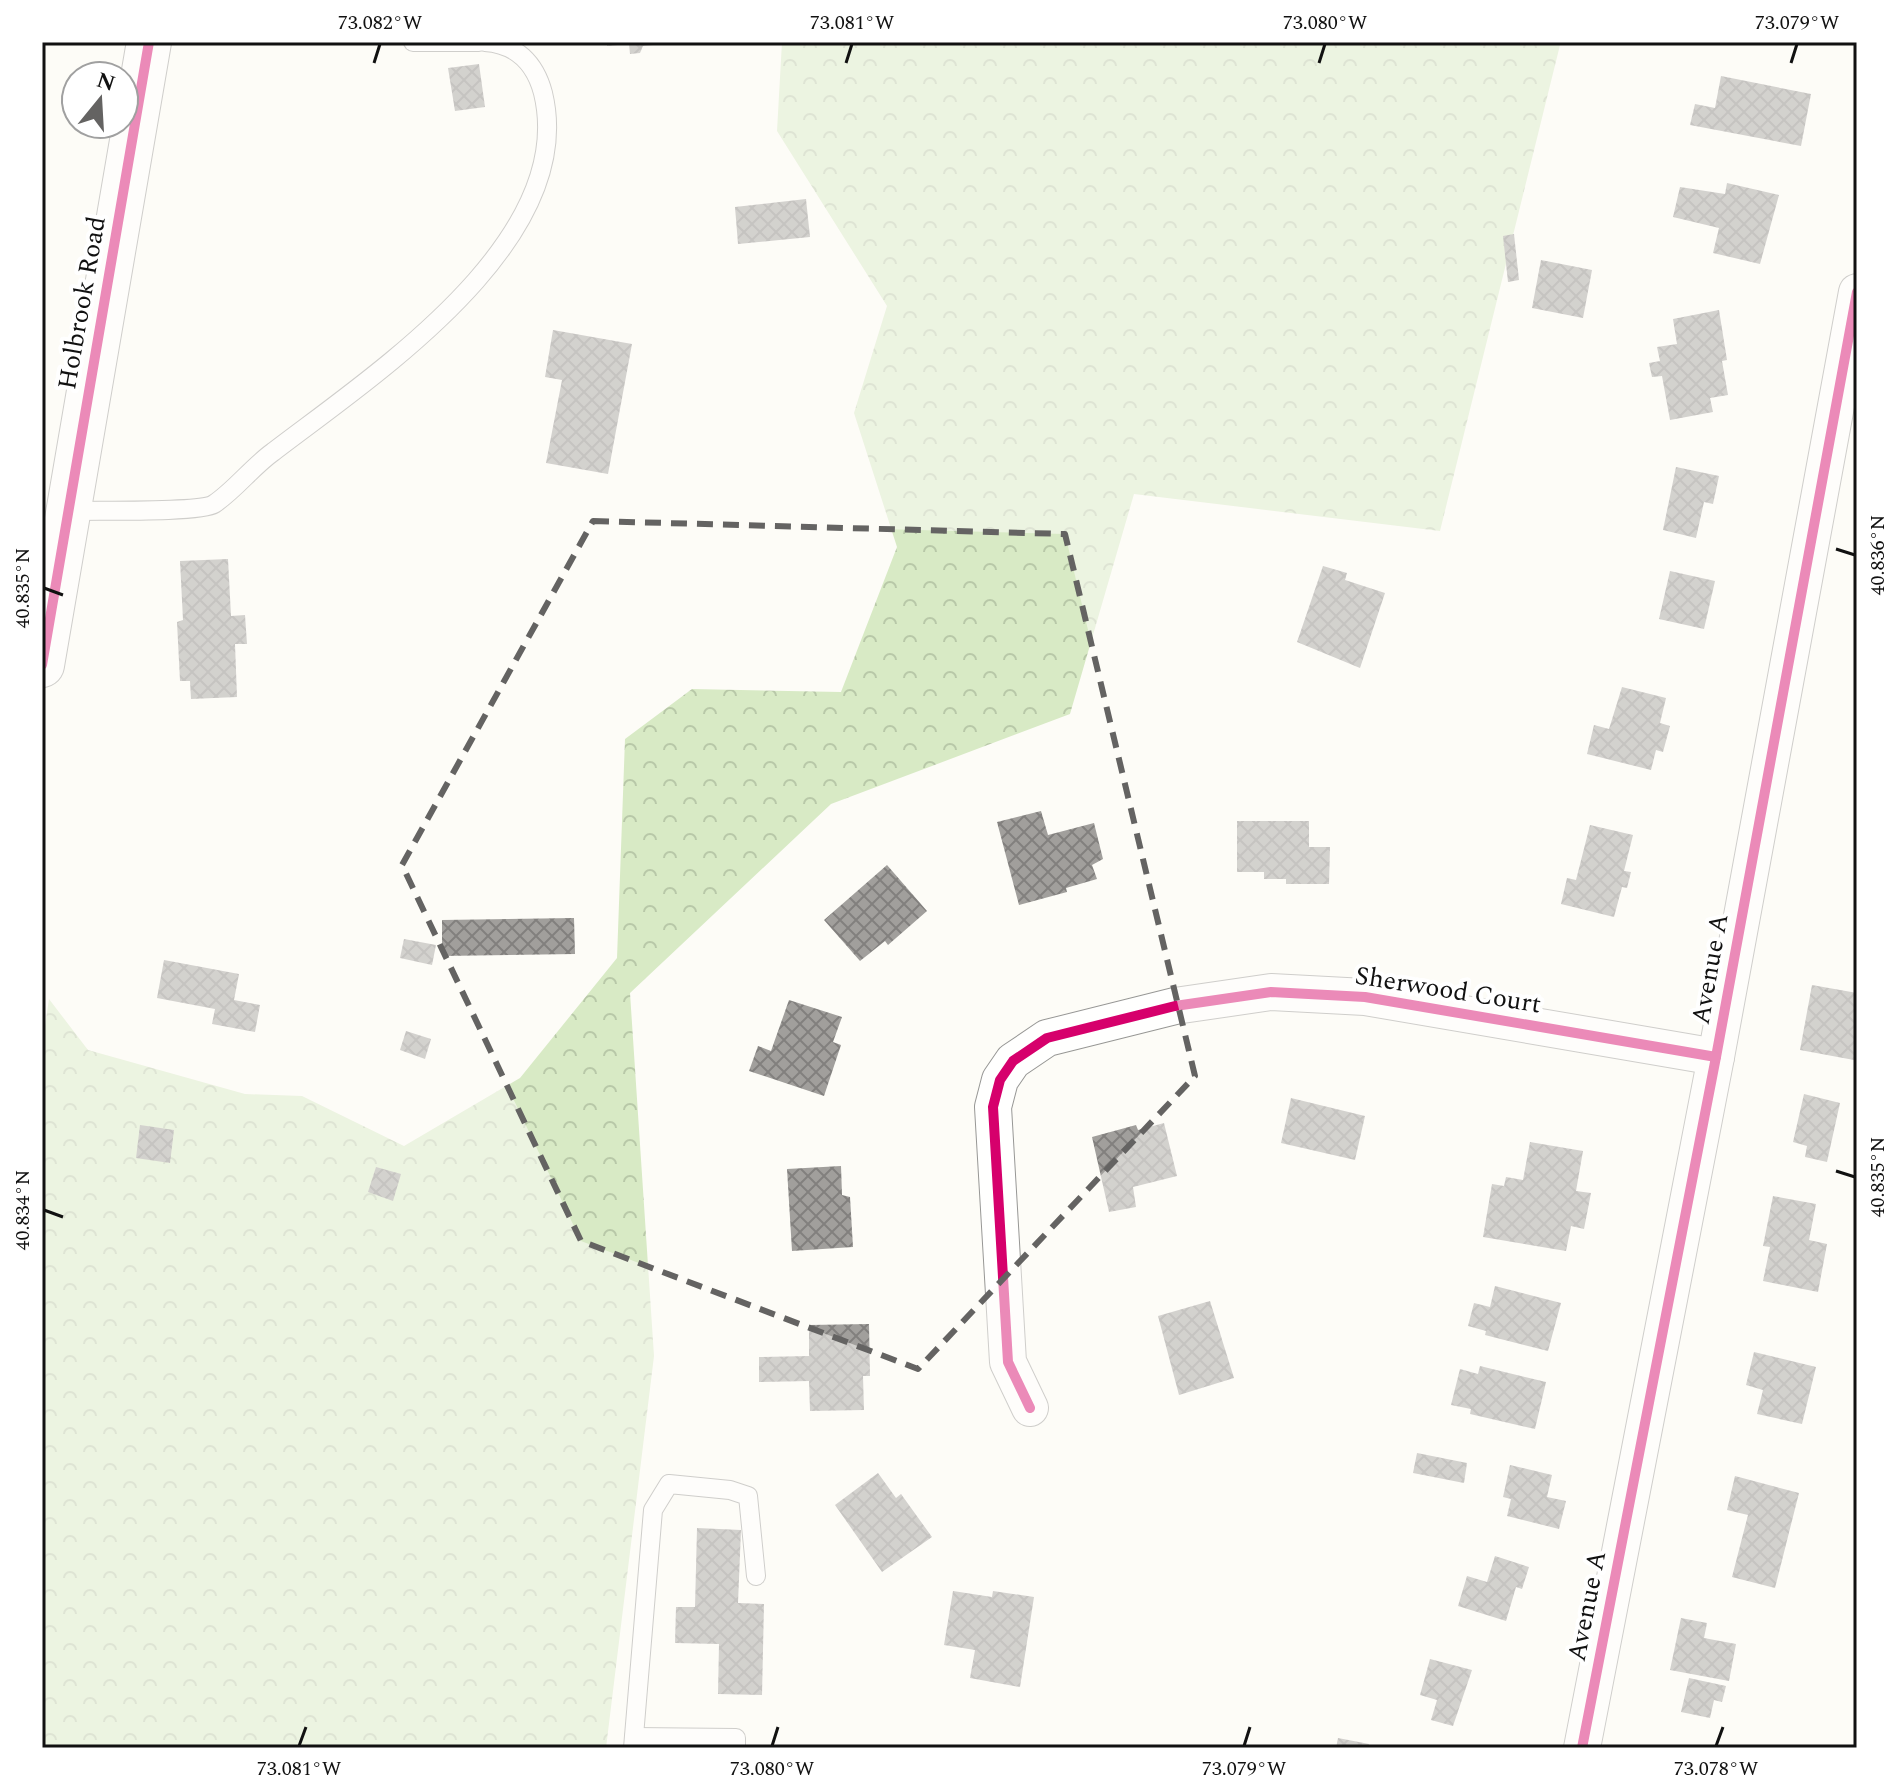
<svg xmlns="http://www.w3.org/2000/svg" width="1899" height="1790" font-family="Spectral,serif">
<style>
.forest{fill:url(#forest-crowns)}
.building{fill:url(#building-cross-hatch)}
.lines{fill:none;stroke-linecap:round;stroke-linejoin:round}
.service-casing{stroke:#979795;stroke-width:20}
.minor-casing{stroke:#979795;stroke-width:38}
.tertiary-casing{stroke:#979795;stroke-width:46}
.service{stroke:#fffffe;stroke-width:18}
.minor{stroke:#fffffe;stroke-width:36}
.tertiary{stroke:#fffffe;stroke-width:44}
.cycleway-casing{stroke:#fff;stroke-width:15}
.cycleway{stroke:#d6006c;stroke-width:10}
.marked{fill:none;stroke:#646362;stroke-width:6;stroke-dasharray:16 10;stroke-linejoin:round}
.ticks{fill:none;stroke:#111;stroke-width:3}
.labels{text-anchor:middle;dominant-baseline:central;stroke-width:8;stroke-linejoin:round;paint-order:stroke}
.street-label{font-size:26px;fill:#111;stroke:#fff}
.neatline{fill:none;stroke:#111;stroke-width:3}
.ticks-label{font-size:20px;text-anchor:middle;fill:#111}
</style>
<defs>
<pattern id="forest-crowns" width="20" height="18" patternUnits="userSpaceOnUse" patternTransform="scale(2)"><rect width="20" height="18" fill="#d8eac5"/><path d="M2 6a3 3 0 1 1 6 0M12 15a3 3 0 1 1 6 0" fill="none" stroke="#b8c8a8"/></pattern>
<pattern id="building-cross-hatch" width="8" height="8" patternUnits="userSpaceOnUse" patternTransform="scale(2)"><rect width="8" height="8" fill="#a19f9c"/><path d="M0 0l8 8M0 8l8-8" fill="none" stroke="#82807e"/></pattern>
</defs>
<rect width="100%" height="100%" fill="#fdfcf7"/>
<path class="forest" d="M 782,42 L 1566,42 L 1560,45 L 1440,531 L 1134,494 L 1070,714 L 831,804 L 630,993 L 654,1356 L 606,1748 L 42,1748 L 42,1046 L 49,999 L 88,1050 L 245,1094 L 302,1096 L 404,1146 L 520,1078 L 617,958 L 625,739 L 692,689 L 841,692 L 897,547 L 854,413 L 887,306 L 777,131 Z"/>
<g class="building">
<path d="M 607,42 L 663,42 L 663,44 L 643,46 L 640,53 L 630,54 L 629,44 L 607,46 Z"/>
<path d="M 479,64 L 485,107 L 455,111 L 448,68 Z"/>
<path d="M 1721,76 L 1811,94 L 1801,146 L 1690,125 L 1695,104 L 1715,108 Z"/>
<path d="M 1727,183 L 1779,195 L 1760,264 L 1713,253 L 1719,228 L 1673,217 L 1680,187 L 1725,194 Z"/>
<path d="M 806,199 L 810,237 L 738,244 L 735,207 Z"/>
<path d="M 1514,234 L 1519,280 L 1508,282 L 1503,236 Z"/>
<path d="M 1541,260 L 1592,270 L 1583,318 L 1532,308 Z"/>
<path d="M 1719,310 L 1727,360 L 1722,361 L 1728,395 L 1710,398 L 1713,412 L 1670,420 L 1662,376 L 1652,377 L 1649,363 L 1660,361 L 1657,347 L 1677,344 L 1673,319 Z"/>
<path d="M 553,330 L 632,344 L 608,474 L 546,463 L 562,380 L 545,377 Z"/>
<path d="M 1676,467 L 1719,476 L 1713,504 L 1704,502 L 1696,538 L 1663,530 Z"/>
<path d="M 228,559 L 231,616 L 245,615 L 247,644 L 235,644 L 237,697 L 191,699 L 190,681 L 180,681 L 177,622 L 183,620 L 180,561 Z"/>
<path d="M 1323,566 L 1347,573 L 1345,580 L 1385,593 L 1360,668 L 1297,642 Z"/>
<path d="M 1670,571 L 1715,581 L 1704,629 L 1659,619 Z"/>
<path d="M 1622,687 L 1666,698 L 1660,723 L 1670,726 L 1663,752 L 1656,750 L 1651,770 L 1587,754 L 1594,725 L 1609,729 Z"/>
<path d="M 1041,811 L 1048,835 L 1094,823 L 1103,859 L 1092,865 L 1097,879 L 1066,888 L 1067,892 L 1019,905 L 997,822 Z"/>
<path d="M 1237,821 L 1309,821 L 1309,847 L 1330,847 L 1329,884 L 1286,884 L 1286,879 L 1264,879 L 1264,872 L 1237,872 Z"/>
<path d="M 1590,825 L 1633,835 L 1624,871 L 1631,872 L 1627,888 L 1622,887 L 1614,917 L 1561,904 L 1567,878 L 1576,880 Z"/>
<path d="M 887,865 L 927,911 L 888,945 L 885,941 L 860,961 L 824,920 Z"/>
<path d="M 574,918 L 575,954 L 442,956 L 442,920 Z"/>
<path d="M 404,939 L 436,945 L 432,965 L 400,958 Z"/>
<path d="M 164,960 L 239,974 L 234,1000 L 260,1005 L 255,1032 L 212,1024 L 215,1009 L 157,998 Z"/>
<path d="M 1812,985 L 1857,993 L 1854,1060 L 1800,1050 Z"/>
<path d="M 789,1000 L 842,1017 L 833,1042 L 841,1045 L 824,1096 L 749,1071 L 758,1046 L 771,1051 Z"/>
<path d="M 406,1031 L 431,1039 L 425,1059 L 400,1050 Z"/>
<path d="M 1804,1094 L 1840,1103 L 1827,1162 L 1805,1157 L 1807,1146 L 1793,1142 Z"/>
<path d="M 1291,1098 L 1365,1116 L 1355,1160 L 1281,1143 Z"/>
<path d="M 1164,1123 L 1177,1176 L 1133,1187 L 1136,1207 L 1109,1212 L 1092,1137 L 1136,1125 L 1138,1130 Z"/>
<path d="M 140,1125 L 174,1130 L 170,1163 L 136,1158 Z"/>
<path d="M 1530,1142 L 1583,1151 L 1576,1191 L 1591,1193 L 1584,1229 L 1571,1226 L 1566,1251 L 1483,1237 L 1492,1184 L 1504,1186 L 1506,1177 L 1523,1180 Z"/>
<path d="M 841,1166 L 842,1195 L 850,1197 L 853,1247 L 792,1251 L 787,1169 Z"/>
<path d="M 376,1167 L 401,1174 L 393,1201 L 368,1192 Z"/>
<path d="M 1773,1196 L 1816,1204 L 1809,1240 L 1827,1244 L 1818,1292 L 1763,1281 L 1770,1247 L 1763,1246 Z"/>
<path d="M 1495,1286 L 1561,1303 L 1548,1351 L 1485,1335 L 1486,1331 L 1468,1326 L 1474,1303 L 1490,1307 Z"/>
<path d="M 1210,1301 L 1234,1378 L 1179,1395 L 1158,1316 Z"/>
<path d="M 869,1324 L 870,1376 L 863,1376 L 864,1410 L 810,1411 L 809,1381 L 759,1382 L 759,1357 L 809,1356 L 809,1325 Z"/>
<path d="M 1754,1352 L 1816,1367 L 1802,1424 L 1757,1414 L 1763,1390 L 1746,1385 Z"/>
<path d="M 1480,1366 L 1546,1382 L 1535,1429 L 1470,1414 L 1471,1409 L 1451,1405 L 1460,1369 L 1478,1374 Z"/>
<path d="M 1417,1453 L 1467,1463 L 1464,1483 L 1413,1473 Z"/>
<path d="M 1510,1465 L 1552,1475 L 1547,1497 L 1566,1501 L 1559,1529 L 1507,1516 L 1511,1499 L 1503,1497 Z"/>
<path d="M 878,1473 L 896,1498 L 901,1494 L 932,1537 L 882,1572 L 835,1505 Z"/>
<path d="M 1735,1476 L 1799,1493 L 1775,1588 L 1732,1577 L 1748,1515 L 1727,1510 Z"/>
<path d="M 697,1528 L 741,1530 L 738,1603 L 764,1604 L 762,1695 L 718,1694 L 719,1644 L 675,1643 L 676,1607 L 695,1607 Z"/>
<path d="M 1495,1556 L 1529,1567 L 1522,1589 L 1516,1587 L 1506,1621 L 1458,1606 L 1467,1576 L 1487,1582 Z"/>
<path d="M 953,1591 L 992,1597 L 993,1591 L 1034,1597 L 1020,1687 L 970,1678 L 975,1650 L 944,1645 Z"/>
<path d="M 1681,1618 L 1707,1623 L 1704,1638 L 1736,1644 L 1729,1681 L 1670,1670 Z"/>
<path d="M 1430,1659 L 1472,1670 L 1453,1726 L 1431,1720 L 1437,1700 L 1420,1695 Z"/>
<path d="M 1689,1678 L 1726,1686 L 1722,1702 L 1714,1700 L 1710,1718 L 1681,1712 Z"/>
<path d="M 1338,1738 L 1369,1744 L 1368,1748 L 1336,1748 Z"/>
</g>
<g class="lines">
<defs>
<g id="service">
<path d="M 413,42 L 479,42"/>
<path d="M 69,511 C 93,510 200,513 214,504 C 235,490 252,467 273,452 C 372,376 579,241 543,93 C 535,63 516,44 485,42"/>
<path d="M 634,1737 L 736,1738 L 736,1748"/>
<path d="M 633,1748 L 653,1510 L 669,1484 L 730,1490 L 748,1496 L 756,1576"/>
</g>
<g id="minor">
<path d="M 1030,1408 L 1008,1362 L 993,1107 L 1000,1080 L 1013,1061 L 1047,1038 L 1175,1006 L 1271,992 L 1365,997 L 1716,1057"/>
<path d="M 1582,1748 L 1716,1057 L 1857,292"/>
</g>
<path id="tertiary" d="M 42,665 L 149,42"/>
</defs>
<use href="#service" class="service-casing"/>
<use href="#minor" class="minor-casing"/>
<use href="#tertiary" class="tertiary-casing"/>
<use href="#service" class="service"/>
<use href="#minor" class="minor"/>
<use href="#tertiary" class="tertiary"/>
<defs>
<g id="cycleway">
<path d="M 42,665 L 149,42"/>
<path d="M 1030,1408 L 1008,1362 L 993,1107 L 1000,1080 L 1013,1061 L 1047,1038 L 1175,1006 L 1271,992 L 1365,997 L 1716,1057"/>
<path d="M 1582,1748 L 1716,1057 L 1857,292"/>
</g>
</defs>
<use href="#cycleway" class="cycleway-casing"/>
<use href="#cycleway" class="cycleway"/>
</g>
<path d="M0 0H1899V1790H0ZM 593,521 L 1065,534 L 1195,1076 L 918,1369 L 581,1241 L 402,865 Z" fill="#fdfcf7" fill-opacity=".55" fill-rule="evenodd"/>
<path class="marked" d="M 593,521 L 1065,534 L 1195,1076 L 918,1369 L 581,1241 L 402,865 Z"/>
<path class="ticks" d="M 374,63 L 380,44M 846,63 L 852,44M 1319,63 L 1325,44M 1791,63 L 1797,44M 1836,549 L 1855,555M 44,588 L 63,595M 1836,1171 L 1855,1177M 44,1210 L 63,1217M 299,1746 L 306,1727M 772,1746 L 778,1727M 1244,1746 L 1250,1727M 1716,1746 L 1723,1727"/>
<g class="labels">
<g class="street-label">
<text transform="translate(82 303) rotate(-80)">Holbrook Road</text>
<text transform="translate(1710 969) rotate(-80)">Avenue A</text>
<text transform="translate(1448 990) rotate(9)">Sherwood Court</text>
<text transform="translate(1587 1606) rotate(-79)">Avenue A</text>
</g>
</g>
<rect width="1899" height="1790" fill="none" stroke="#ffffff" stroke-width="88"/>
<g transform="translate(100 100) rotate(18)"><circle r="38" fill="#ffffff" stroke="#a0a0a0" stroke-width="2"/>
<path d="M0-6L14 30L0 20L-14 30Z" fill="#646362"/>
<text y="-12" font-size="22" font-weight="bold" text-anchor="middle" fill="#111111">N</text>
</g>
<rect x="44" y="44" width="1811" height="1702" class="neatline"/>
<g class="ticks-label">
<text x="380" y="29">73.082°W</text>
<text x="852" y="29">73.081°W</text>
<text x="1325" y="29">73.080°W</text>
<text x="1797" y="29">73.079°W</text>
<text transform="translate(1877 555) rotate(-90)" y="7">40.836°N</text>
<text transform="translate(22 588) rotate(-90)" y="7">40.835°N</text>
<text transform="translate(1877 1177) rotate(-90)" y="7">40.835°N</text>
<text transform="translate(22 1210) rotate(-90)" y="7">40.834°N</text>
<text x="299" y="1775">73.081°W</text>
<text x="772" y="1775">73.080°W</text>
<text x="1244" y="1775">73.079°W</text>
<text x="1716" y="1775">73.078°W</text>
</g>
</svg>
